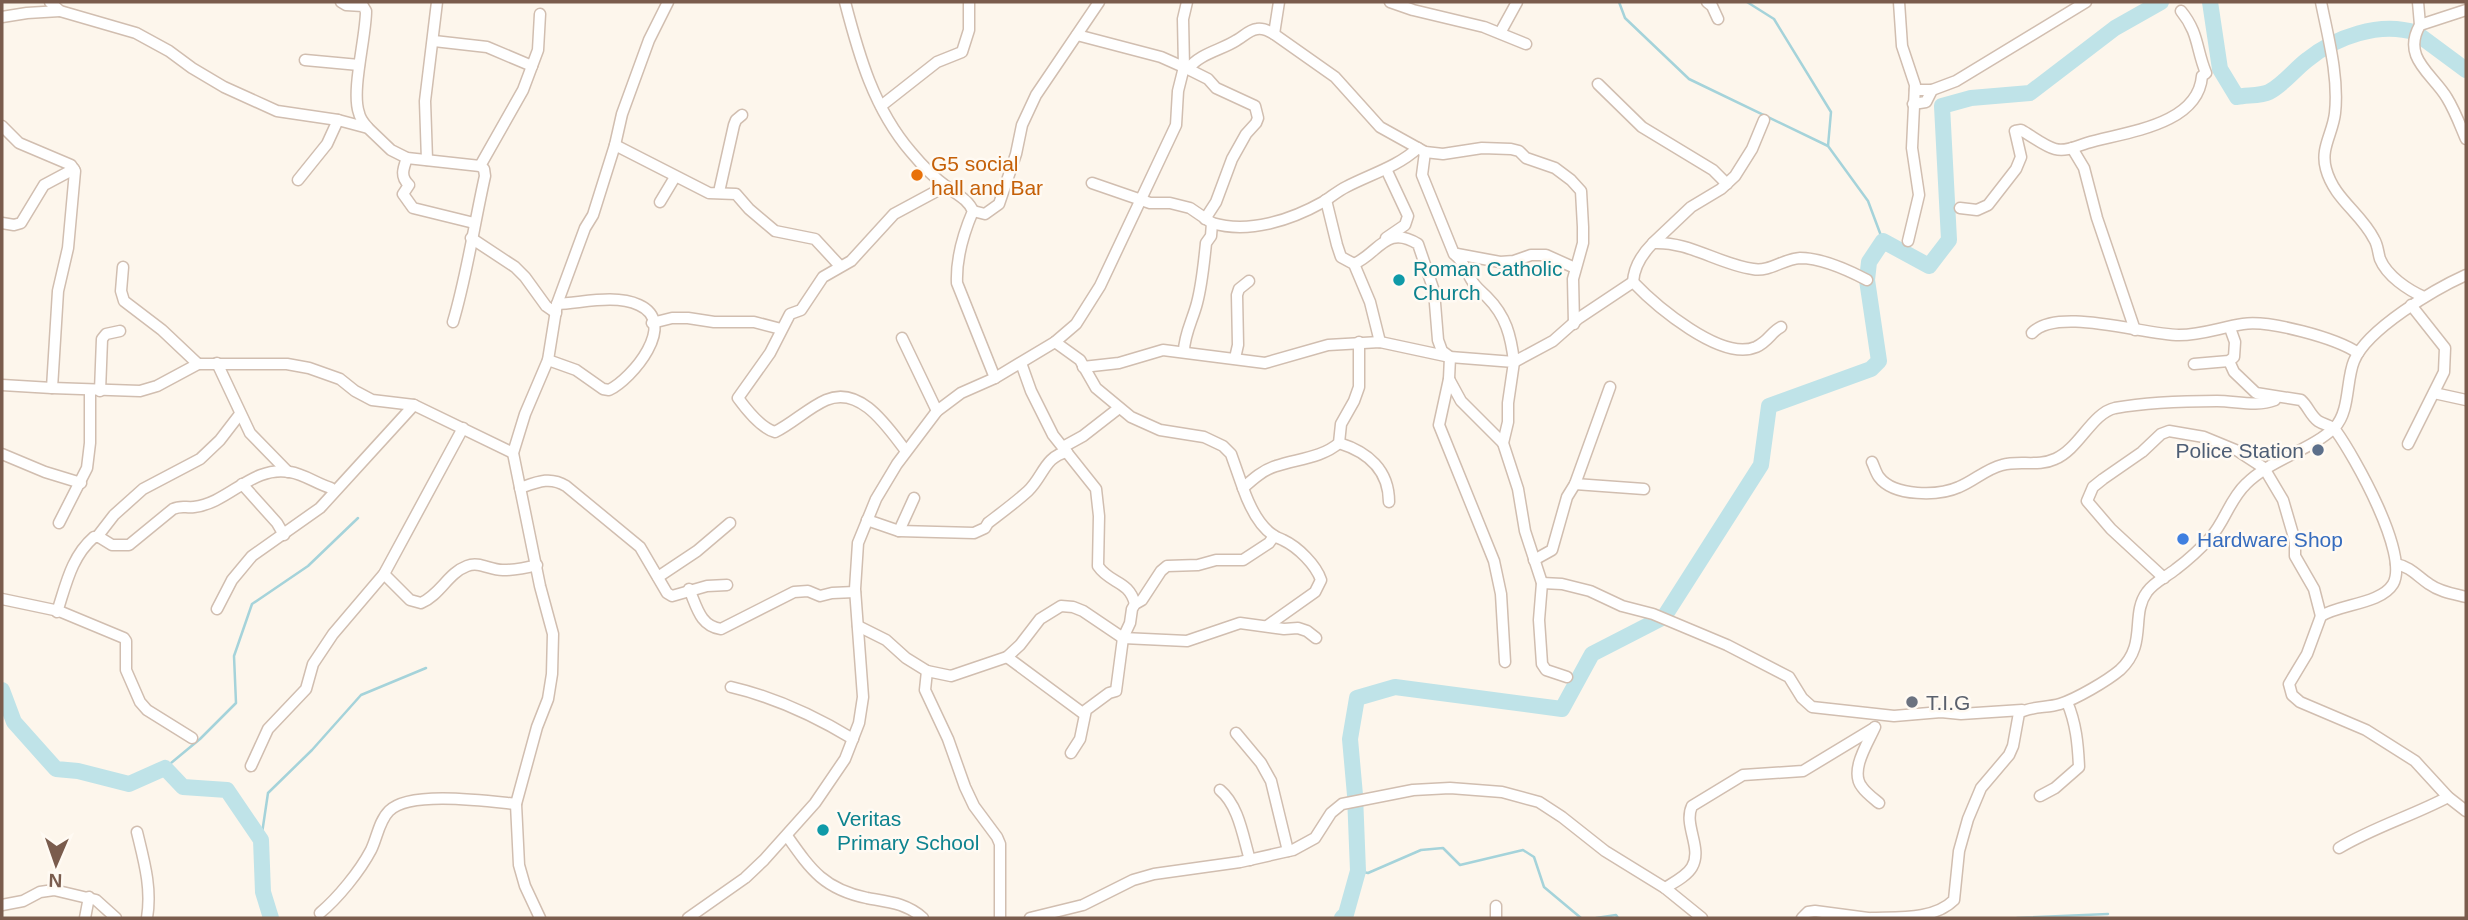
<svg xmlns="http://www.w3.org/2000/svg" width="2468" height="920" font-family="Arial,sans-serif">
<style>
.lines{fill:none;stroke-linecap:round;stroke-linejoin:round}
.stream{stroke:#a5d3da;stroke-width:2.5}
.river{stroke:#bfe3e8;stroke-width:16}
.minor-casing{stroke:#d1beb0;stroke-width:13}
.minor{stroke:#fff;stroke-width:10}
.food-dot{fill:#e8710a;stroke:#fffaf3;stroke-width:2.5}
.culture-dot{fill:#0f9aa8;stroke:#fffaf3;stroke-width:2.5}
.service-dot{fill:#5c6f8a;stroke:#fffaf3;stroke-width:2.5}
.shop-dot{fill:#3f7fe0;stroke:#fffaf3;stroke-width:2.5}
.worship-dot{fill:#6b7280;stroke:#fffaf3;stroke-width:2.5}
.labels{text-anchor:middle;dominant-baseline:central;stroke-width:5;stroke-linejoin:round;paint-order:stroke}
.food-label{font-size:21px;fill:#c56008;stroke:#fffaf3;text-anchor:start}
.culture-label{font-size:21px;fill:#0d838f;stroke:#fffaf3;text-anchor:start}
.service-label{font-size:21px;fill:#4e5e75;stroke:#fffaf3;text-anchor:end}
.shop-label{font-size:21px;fill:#366cbe;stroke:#fffaf3;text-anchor:start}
.worship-label{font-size:21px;fill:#5b616d;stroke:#fffaf3;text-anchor:start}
</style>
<rect width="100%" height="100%" fill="#fdf6ec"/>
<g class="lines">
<g class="stream">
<path d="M 1619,2 L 1625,18 L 1689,79 L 1828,146 L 1868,201 L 1883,241"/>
<path d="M 1747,2 L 1774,19 L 1831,112 L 1828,146"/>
<path d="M 165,768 L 200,739 L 236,703 L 234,656 L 252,604 L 308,566 L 358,518"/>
<path d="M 261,840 L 268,793 L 312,750 L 361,695 L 426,668"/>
<path d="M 1358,871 L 1368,873 L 1421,850 L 1443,848 L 1460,865 L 1523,850 L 1534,857 L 1544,887 L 1581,918"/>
<path d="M 1596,918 L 1616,915 L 1618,918"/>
<path d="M 2017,918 L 2108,914"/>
</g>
<g class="river">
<path d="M 2210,2 L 2220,69 L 2237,97 C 2246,95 2261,96 2269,92 C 2283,85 2295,69 2307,60 C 2335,37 2380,21 2416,33 L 2466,70"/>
<path d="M 2,690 L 14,722 L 56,769 L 78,771 L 129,784 L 165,768 L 183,787 L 227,790 L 261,840 L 263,892 L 271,918"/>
<path d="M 1342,918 L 1346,914 L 1358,871 L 1355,795 L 1350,739 L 1357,698 L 1395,687 L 1562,709 L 1592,654 L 1664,617 L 1761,465 L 1769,406 L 1871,369 L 1879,361 L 1867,280 L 1869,262 L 1883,241 L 1929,266 L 1949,240 L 1942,106 L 1971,98 L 2030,93 L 2115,28 L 2161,2"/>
</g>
<defs>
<g id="minor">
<path d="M 50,2 L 60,11 L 136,33 L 169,51 L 192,68 L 224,87 L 277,111 L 338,120 L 368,128 L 391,150 L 407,158 L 480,166 L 484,169 L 485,176 C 474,225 467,275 453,322"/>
<path d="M 341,2 L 346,5 L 363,6 L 366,11 C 366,37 351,91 359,113 C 360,119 364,123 368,128"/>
<path d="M 845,2 C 859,56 874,109 911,152 C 921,164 933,177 946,186 C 956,194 968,199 973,211 C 964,232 956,259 957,283 L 995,378"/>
<path d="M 1390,2 L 1413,10 L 1484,27 L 1526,44"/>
<path d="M 1707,2 L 1712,6 L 1718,19"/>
<path d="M 1899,2 L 1902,46 L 1915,85 L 1912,148 L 1919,195 L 1908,241"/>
<path d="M 2321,2 C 2328,37 2339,77 2335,113 C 2333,133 2320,148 2326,169 C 2334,199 2361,213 2374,239 C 2378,245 2378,253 2380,259 C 2387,276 2408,290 2424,297"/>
<path d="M 2418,2 L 2420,25"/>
<path d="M 2466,10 L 2420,25 C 2401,58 2433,74 2447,98 C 2455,111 2460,125 2466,139"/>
<path d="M 2,17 L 27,13 L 60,11"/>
<path d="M 1500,33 L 1517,2"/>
<path d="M 1274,34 L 1335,77 L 1380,127 L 1425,152 L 1443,154 L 1482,148 L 1511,149 L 1519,151 L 1526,158 L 1555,168 L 1571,180 L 1581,191 L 1583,227 L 1583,243 L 1573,279 L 1574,324"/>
<path d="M 1077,35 L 1161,57 L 1188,69 L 1208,79 L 1216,88 L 1255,106 L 1258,118 L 1256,123 L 1246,134 L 1232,159 L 1216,202 L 1205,219"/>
<path d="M 434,41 L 487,47 L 532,66"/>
<path d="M 305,60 L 359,65"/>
<path d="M 1188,69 C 1200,53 1222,50 1237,40 C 1244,36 1249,30 1257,29 C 1263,28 1269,31 1274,34 L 1279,2"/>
<path d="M 1598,84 L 1642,127 L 1713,170 L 1727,184"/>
<path d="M 1915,90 L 1932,90 L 1956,81 L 2086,2"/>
<path d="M 1913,104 L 1926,102 L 1932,90"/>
<path d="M 881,106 L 937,62 L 962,52 L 969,30 L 969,2"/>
<path d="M 2,126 L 19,143 L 71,165 L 75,171 L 68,248 L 58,291 L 52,388 L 140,391 L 157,386 L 198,364 L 287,364 L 309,368 L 340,379 L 355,391 L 372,400 L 414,405 L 513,453"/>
<path d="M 615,145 L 709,193 L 736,194 L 749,209 L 775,231 L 815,239 L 840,266"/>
<path d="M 2072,148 L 2084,168 L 2097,218 L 2135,330"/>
<path d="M 1425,152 L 1422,175 L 1454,254 C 1466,263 1466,274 1475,285 C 1479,290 1483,293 1487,297 C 1506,316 1511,336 1514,362 L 1553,341 L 1579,318 L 1633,282 C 1655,305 1721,362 1756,347 C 1769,341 1771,332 1781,327"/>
<path d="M 407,158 C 403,169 400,177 409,185 L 403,194 L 413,208 L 474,223"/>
<path d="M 427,160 L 425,101 L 437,2"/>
<path d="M 480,166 L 523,90 L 538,50 L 540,14"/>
<path d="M 1386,169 L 1408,216 L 1405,225 L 1386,238"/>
<path d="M 298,180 L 327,144 L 338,120"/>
<path d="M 1092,183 L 1150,203 L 1170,203 L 1190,208 L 1212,223 L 1211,236 L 1206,243 C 1204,263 1202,284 1197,303 C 1193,319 1184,335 1184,351"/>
<path d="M 719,192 L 734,125 L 736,120 L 742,115"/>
<path d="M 1326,200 L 1337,245 L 1341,257 L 1354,264 L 1370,302 L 1380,342"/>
<path d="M 660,202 L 675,177"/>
<path d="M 1960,208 L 1977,210 L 1988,205 L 2016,169 L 2021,157 L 2015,131 L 2021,130 C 2032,136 2044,146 2055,149 C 2066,152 2077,146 2087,143 C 2124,132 2198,126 2202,76 L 2206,73 C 2196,49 2199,33 2181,11"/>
<path d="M 973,211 L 985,214 L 999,204 L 1016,154 L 1022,125 L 1036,95 L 1099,2"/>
<path d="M 2,223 L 14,225 L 21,223 L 44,185 L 74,169"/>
<path d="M 1212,223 C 1249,234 1291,220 1323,202 C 1331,197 1338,191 1346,187 C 1371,174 1397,167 1418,148"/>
<path d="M 471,238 L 515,267 L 525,277 L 546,306 L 556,313"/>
<path d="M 1653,243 L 1691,207 L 1721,189 L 1735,176 L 1752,149 L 1764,120"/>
<path d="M 1457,254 L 1500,262 L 1514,261 L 1531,255 L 1546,255 L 1575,268"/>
<path d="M 1354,264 C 1379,253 1386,224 1418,244 L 1434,291 L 1438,340 L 1442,351 L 1450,357 L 1449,379 L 1439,425 L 1494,561 L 1501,594 L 1505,662"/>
<path d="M 123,267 L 121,291 L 124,301 L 162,330 L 198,364"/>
<path d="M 1633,282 C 1634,266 1642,254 1653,243 C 1689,241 1718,264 1753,269 C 1770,272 1783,259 1800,258 C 1822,258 1848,270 1867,280"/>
<path d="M 652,323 L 672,318 L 688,318 L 714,322 L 754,322 L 781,329"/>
<path d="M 2032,333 C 2057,306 2144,335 2179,335 C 2202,335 2222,327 2243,324 C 2270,320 2336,338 2358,353"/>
<path d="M 902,338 L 937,411"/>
<path d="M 1055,342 L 1080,360 L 1096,388 L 1131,417 L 1160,430 L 1204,437 L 1223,446 L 1231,454 L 1243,488"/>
<path d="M 1235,358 L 1238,345 L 1237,295 L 1239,289 L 1249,281"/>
<path d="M 548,360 L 576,370 L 603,389 L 609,390 C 632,379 679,323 639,305 C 615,294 582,303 557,304"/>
<path d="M 2229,361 L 2234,372 L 2256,393 L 2301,400 C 2308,406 2310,415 2318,421 C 2324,425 2332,425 2336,431 C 2354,456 2410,555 2393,584 C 2381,604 2340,604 2321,616 L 2307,654 L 2289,684 L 2292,695 L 2300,702 L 2366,730 L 2415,761 L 2448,797 L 2466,811"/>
<path d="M 217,363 L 250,433 L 288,472"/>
<path d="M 1021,363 L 1031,391 L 1053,435 L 1096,489 L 1099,516 L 1098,566 C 1110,584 1129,580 1135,604"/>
<path d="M 2194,364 L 2229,361 L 2234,357 L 2235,342 L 2230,328"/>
<path d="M 1083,367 L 1119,363 L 1163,350 L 1265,363 L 1328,345 L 1380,342 L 1450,357 L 1514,362 L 1508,403 L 1508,422 L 1503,443 L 1518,489 L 1525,531 L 1542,583 L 1539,620 L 1542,664 L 1546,670 L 1567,677"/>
<path d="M 1449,379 L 1461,401 L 1503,443"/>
<path d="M 2,385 L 52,388"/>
<path d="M 100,391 L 102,339 L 106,334 L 120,331"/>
<path d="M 2434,393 L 2466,400"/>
<path d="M 1339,443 C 1368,452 1389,470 1389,502"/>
<path d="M 2408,444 L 2444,372 L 2445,348 L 2411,305"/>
<path d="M 1063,447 L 1083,436 L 1119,408"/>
<path d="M 906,451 C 888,428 861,385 826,400 C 808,408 793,423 775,432 C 761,428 746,409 738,398 L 770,353 L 790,314 L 801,310 L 823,277 L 851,261 L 894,214 L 946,186"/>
<path d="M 2,454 L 45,472 L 81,483"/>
<path d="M 1872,462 C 1874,466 1876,473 1879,477 C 1894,497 1939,496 1959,487 C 1974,481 1986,469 2002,465 C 2019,460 2038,467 2055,459 C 2079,449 2092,413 2115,408 C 2148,402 2184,401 2217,401 C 2236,401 2257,407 2275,400"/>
<path d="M 242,484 L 277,523 L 284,535"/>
<path d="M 1575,484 L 1644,489"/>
<path d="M 520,488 C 537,482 550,476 566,486 L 640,547 L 667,593 L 672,596 L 707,586 L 727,585"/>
<path d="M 867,520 L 899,531 L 974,533 L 985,528 L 988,523 C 1001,513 1016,502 1028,491 C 1043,477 1045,456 1067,452"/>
<path d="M 59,523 L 87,468 L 90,443 L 90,390"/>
<path d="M 899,531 L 914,498"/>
<path d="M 97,537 L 114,515 L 143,489 L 200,459 L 220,440 L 240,414"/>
<path d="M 1534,560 L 1552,550 L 1567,497 L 1575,484 L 1610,387"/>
<path d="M 2396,564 C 2411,567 2417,576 2429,584 C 2440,592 2454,594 2466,597"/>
<path d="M 384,574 L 410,600 L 421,603 C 440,595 448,573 467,566 C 480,561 491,571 504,570 C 515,570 526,568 537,565"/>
<path d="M 658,577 L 697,551 L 730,523"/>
<path d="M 2164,578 L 2111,529 L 2087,501 L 2093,487 L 2103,479 L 2142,452 L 2161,434 L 2169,431 L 2204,437 L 2238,451 L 2264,468 L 2283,500 L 2295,541 L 2295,556 L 2314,589 L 2321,616"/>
<path d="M 1542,583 L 1562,584 L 1590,591 L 1622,606 L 1653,614 L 1727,645 L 1789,677 L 1802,698 L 1812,707 L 1894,716 L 1941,712 L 1961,714 L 2022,710"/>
<path d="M 689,589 C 697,607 700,626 721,629 L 794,592 L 808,591 L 820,596 L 832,593 L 855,592"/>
<path d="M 2,599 L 59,611 L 124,638 L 126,641 L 126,670 L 140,702 L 147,710 L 192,738"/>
<path d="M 217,609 L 232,580 L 252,556 L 320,508 L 414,405"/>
<path d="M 57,612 C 66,585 71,557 94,537 L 99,537 L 112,545 L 129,545 L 173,509 C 181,505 186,508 194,507 C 229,503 252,465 290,472 C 304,474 317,484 331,488"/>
<path d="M 858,626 L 886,640 L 906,658 L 927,671 L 951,676 L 1007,657 L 1020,645 L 1040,619 L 1061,606 L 1073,607 L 1083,611 L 1123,638 L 1187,641 L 1240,623 L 1284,629 L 1298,628 L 1307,631 L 1316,638"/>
<path d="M 1267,626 L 1315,592 L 1321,580 C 1316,565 1298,547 1283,540 C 1277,537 1279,539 1273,535 C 1258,525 1249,505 1243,488 C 1253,479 1263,470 1276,466 C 1296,459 1322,458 1339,443 L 1341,424 L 1354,401 L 1359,387 L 1359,342"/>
<path d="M 1007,657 L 1084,714"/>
<path d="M 927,671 L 925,690 L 948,739 L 965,787 L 974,806 L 997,837 L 1000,844 L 1000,918"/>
<path d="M 731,687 C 774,697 815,716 853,739"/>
<path d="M 1875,727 C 1868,743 1849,771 1862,787 C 1866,793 1873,798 1879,803"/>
<path d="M 1236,733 L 1261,763 L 1271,781 L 1288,851"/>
<path d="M 1071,753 L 1080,739 L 1086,710 L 1109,693 L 1116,691 L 1123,638 L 1130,623 L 1132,609 L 1135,604 L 1142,600 L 1161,571 L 1167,566 L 1198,565 L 1216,560 L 1243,560 L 1269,543 L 1274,536"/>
<path d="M 251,766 L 268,729 L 306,689 L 313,664 L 333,634 L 384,574 L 463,428"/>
<path d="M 1220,790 C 1239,806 1243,837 1250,860"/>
<path d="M 2040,796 L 2055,788 L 2079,767 C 2078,744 2076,723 2067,702"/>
<path d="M 137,832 C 144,861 152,888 147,918"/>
<path d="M 787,836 C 811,870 824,889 867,898 C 889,902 906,903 923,918"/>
<path d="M 2339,848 C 2374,827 2412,816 2448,797"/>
<path d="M 1665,888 C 1673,883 1687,876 1692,867 C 1703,848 1683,825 1692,806 L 1743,775 L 1803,771 L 1874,728"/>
<path d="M 2,905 L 23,901 L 40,892 L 54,890 L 96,900 L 116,918"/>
<path d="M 320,913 C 338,898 360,871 371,850 C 377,838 379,821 389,811 C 409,790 487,801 516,804"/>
<path d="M 85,918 L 89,897"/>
<path d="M 540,918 L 525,886 L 519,865 L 516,804 L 537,727 L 548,699 L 552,674 L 553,634 L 540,586 L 513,453 L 525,414 L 548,360 L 557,304 L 585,228 L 593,215 L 615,145 L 622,114 L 649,40 L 668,2"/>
<path d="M 688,918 L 745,878 L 764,860 L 815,803 L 845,759 L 859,723 L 863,697 L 855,589 L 858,543 L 876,499 L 897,464 L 937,411 L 961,393 L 995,378 L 1055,342 L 1076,324 L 1100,286 L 1176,125 L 1178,91 L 1184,67 L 1183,19 L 1187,2"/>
<path d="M 1030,918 L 1083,905 L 1133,880 L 1154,874 L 1240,862 L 1293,850 L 1315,838 L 1331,813 L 1342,804 L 1413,790 L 1450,788 L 1502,792 L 1539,802 L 1562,817 L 1605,851 L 1665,888 L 1702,918"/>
<path d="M 1496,918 L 1496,906"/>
<path d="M 1802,918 L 1808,912 L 1815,911 L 1868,918"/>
<path d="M 1871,918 C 1898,917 1934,920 1954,900 L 1959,851 L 1968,819 L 1981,788 L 2009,755 L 2013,746 L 2019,713 C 2031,706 2047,708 2060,704 C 2076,699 2107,681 2120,670 C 2148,644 2130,615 2147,592 C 2154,582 2166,577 2176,569 C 2188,560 2201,548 2211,537 C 2225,521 2230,499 2246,484 C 2271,459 2312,450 2335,427 C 2350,411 2346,380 2354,361 C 2367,329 2435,289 2466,275"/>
</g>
</defs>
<use href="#minor" class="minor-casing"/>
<use href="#minor" class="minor"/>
</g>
<circle class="food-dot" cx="917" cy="175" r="7"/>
<g class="culture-dot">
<circle cx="1399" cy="280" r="7"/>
<circle cx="823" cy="830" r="7"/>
</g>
<circle class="service-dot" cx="2318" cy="450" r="7"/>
<circle class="shop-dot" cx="2183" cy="539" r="7"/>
<circle class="worship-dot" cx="1912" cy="702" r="7"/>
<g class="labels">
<g class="food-label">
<text x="931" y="163">G5 social<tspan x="931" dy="24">hall and Bar</tspan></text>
</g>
<g class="culture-label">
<text x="1413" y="268">Roman Catholic<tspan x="1413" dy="24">Church</tspan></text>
<text x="837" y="818">Veritas<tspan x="837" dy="24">Primary School</tspan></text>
</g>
<g class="service-label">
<text x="2304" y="450">Police Station</text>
</g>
<g class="shop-label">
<text x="2197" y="539">Hardware Shop</text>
</g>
<g class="worship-label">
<text x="1926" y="702">T.I.G</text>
</g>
</g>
<rect width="2468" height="920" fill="none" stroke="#7a5c4d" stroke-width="7"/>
<g transform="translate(56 864) rotate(182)" stroke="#fffaf3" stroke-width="5" paint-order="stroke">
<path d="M0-5L12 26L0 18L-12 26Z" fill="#7a5c4d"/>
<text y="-10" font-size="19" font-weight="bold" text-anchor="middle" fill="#7a5c4d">N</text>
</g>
</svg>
